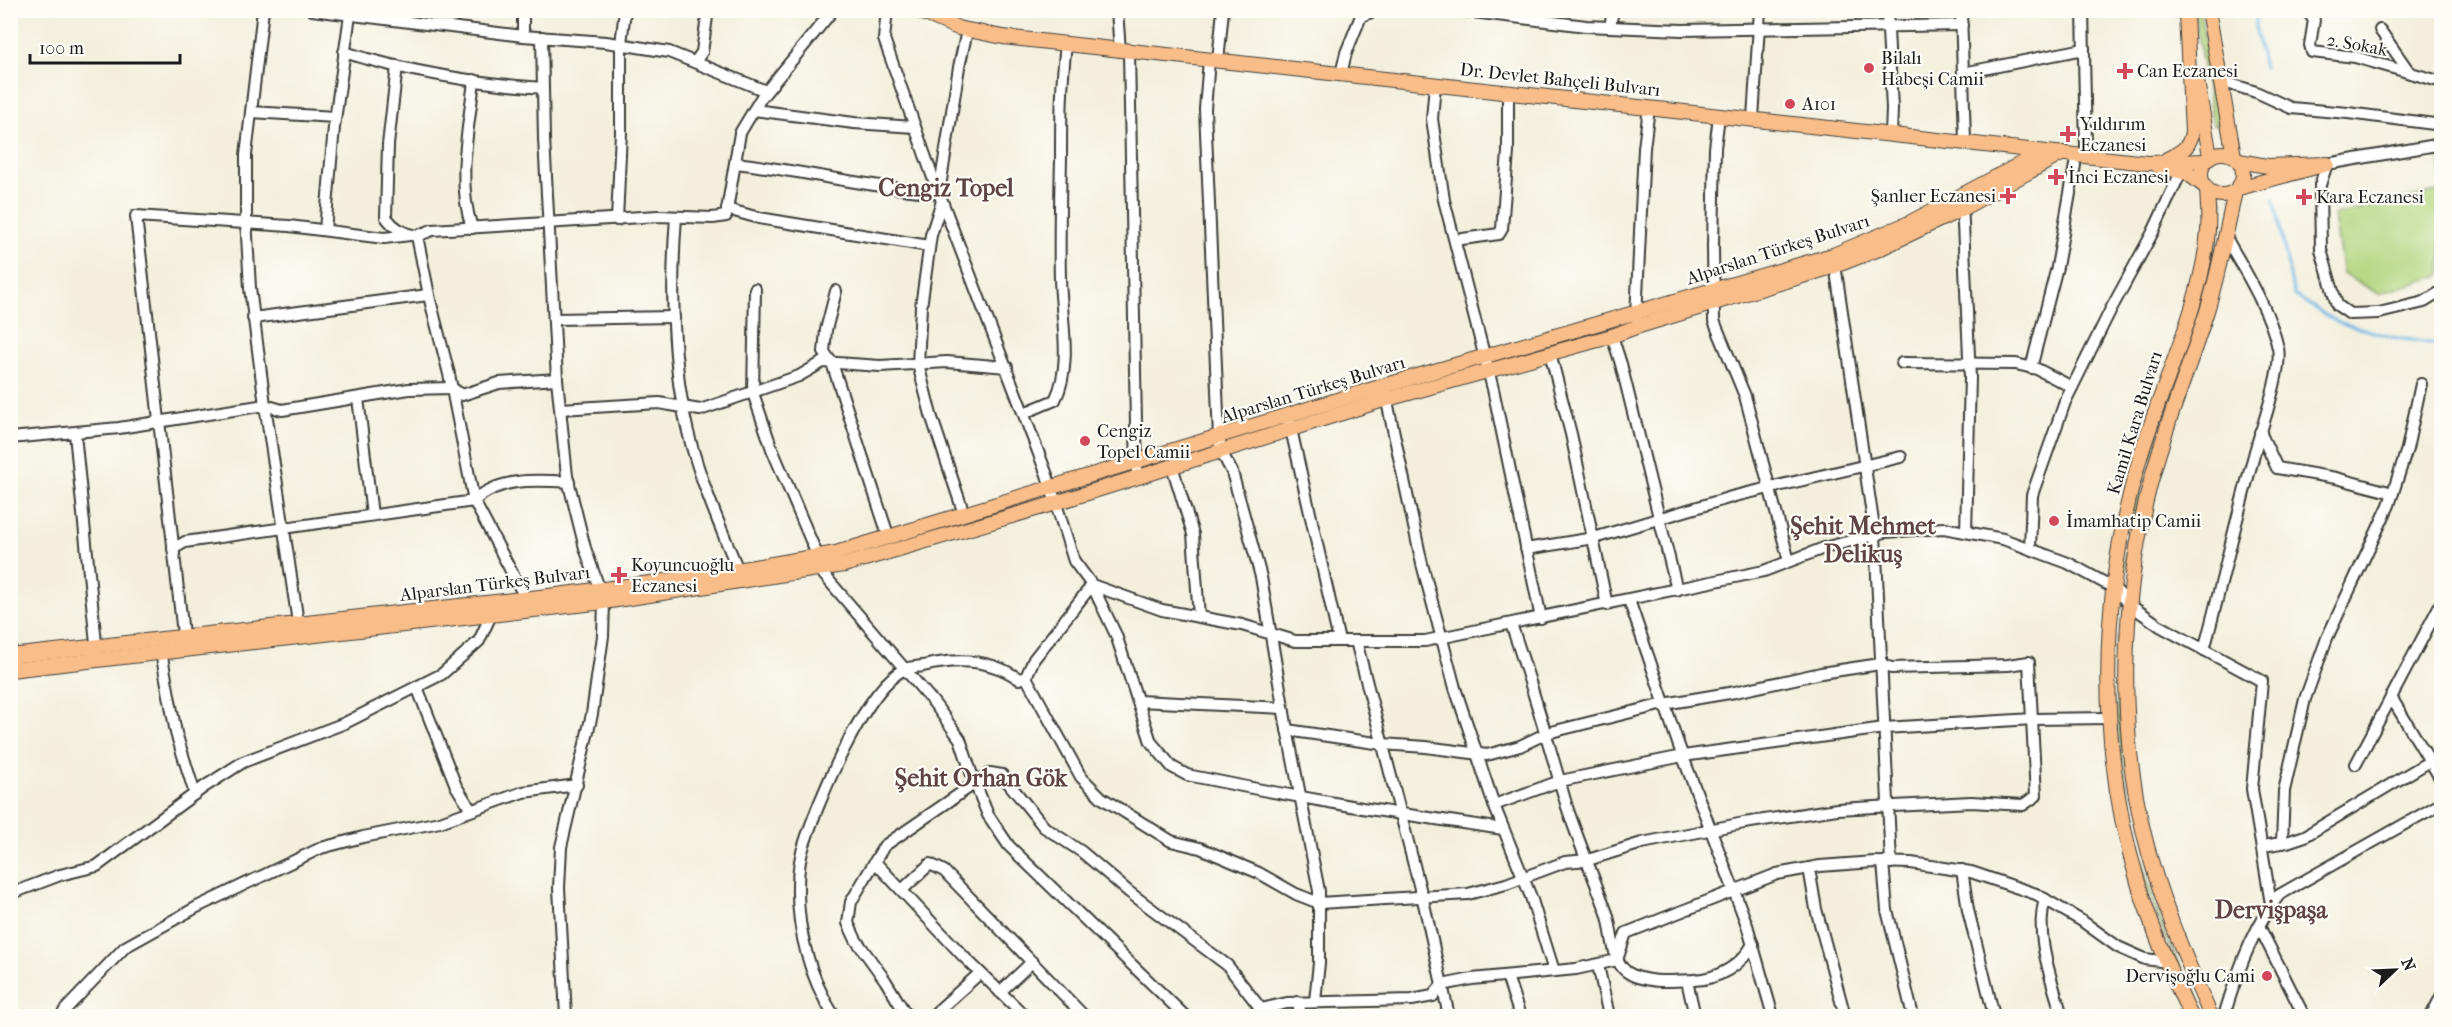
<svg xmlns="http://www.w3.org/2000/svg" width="2452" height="1027" font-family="'IM FELL French Canon',serif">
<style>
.green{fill:#b2d67f;stroke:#67794e;stroke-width:1.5}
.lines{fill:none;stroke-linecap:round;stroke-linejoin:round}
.stream{stroke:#6bb6e4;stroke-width:3}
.minor-casing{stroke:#3c3c39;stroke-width:14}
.major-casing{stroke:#3c3c39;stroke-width:16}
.minor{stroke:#fff;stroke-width:10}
.major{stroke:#f8bd88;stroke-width:14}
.poi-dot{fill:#d1495b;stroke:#fdfcf7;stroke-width:2}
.labels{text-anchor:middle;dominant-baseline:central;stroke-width:4.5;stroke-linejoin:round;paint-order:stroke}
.street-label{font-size:18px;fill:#1c1c1c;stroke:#fdfcf7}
.poi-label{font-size:18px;fill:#1c1c1c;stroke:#fdfcf7;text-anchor:start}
.district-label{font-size:24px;font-weight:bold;fill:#5e4443;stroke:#fdfcf7}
</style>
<rect width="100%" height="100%" fill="#fdfcf7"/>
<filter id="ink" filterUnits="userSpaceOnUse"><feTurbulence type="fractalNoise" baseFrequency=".0167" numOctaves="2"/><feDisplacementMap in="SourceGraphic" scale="12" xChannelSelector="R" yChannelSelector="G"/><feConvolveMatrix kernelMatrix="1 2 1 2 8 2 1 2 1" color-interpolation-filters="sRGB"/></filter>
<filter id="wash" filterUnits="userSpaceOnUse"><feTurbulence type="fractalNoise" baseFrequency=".008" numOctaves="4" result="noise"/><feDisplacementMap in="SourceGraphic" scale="24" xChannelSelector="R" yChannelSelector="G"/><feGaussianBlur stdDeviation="1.35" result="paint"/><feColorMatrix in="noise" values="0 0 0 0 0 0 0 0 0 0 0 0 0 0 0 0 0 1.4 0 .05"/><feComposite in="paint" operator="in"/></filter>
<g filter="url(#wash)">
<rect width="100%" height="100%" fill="#f3efdc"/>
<g class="green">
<path d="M 2194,11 L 2200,11 L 2220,124 L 2213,125 Z"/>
<path d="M 2440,156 L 2441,156 L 2441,275 L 2379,294 L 2343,274 L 2334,215 L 2441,191 Z"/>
<path d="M 2218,200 L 2223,200 L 2207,285 L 2143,480 L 2126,570 L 2123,570 C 2132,487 2163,407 2188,328 C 2201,287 2219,244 2218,200 Z"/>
<path d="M 2117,637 L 2120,637 C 2119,716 2123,792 2144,868 C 2158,917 2178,963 2198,1009 L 2196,1010 C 2176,963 2154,915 2140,865 C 2120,790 2116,714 2117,637 Z"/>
</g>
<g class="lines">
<g class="stream">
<path d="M 2256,10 L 2256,30 L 2264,68"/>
<path d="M 2274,199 L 2294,295 L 2337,322 L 2392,337 L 2442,345"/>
</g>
</g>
</g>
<g filter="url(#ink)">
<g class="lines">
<defs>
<g id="minor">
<path d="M 263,10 L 246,155 L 246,218 L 250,288 L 265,405 L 299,629"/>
<path d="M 312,10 L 523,36 L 606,42 L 669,52 L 766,91"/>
<path d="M 887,10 L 884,39 L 932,175 L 1047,475 L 1074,561 L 1092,585 L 1162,610 L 1242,625 L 1295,641 L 1425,641 L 1764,571 L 1824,548 L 1885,532 L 1944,528 L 2003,539 L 2068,563 L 2114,588 L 2130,605 L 2160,626 L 2262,681 L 2252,789 L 2271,904"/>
<path d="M 1117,10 L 1120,51"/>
<path d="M 1457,10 L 1586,26 L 1682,30 L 1962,25"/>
<path d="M 1887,10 L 1892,109 L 1891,135"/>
<path d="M 1961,10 L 1965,141"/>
<path d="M 2083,10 L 2086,147"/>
<path d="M 2306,10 L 2314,20 L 2310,45 L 2312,52 L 2355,57 L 2442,82"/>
<path d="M 1610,27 L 1613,10"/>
<path d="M 2380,30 L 2410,73"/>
<path d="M 523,36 L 523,10"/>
<path d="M 542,37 L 544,139 L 557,379 L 567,476 L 585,548 L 604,602 L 603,636 L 592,714 L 561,847 L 559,888 L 566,1016"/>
<path d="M 344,52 C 403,71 481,84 543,88"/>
<path d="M 1129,52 L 1137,477"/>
<path d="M 1209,60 L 1205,109 L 1219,437 L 1221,451 L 1232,472 L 1261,577 L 1286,724 L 1319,891 L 1319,963 L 1315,1001"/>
<path d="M 1218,61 L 1223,10"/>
<path d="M 695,62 L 702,52 L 708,10"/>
<path d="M 397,66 L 388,145 L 386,217 C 393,227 404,234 417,236 L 430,300 L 449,374 L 474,501 L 528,603"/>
<path d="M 1963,73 L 2084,49"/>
<path d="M 1341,74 L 1346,53 L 1361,16 L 1377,10"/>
<path d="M 2221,81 L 2256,92 L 2291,108 L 2348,113 L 2442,125"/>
<path d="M 1435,84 L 1432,119 L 1444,200 L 1493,389 L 1541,618"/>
<path d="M 754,110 L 854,123 L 915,127"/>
<path d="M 251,112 L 335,117"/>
<path d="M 1719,116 L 1715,148 L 1713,246 L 1714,321 L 1745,396 L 1789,561"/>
<path d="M 1753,118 L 1760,10"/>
<path d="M 2442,144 L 2327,164 L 2320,185 L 2321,250 L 2337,305 L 2350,314 L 2379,313 L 2424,302 L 2442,291"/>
<path d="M 736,163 C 804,171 871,188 939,193 L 959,67 L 967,31"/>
<path d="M 942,201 L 931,235 L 921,307 L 918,364 L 931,415 L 964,514"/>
<path d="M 1962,202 L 1970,378 L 1966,532"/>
<path d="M 727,209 L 759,218 L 929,246"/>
<path d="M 676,217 C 671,282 672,350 684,414 C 695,470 719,523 740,575"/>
<path d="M 617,220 L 621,132 L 621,44 L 625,10"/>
<path d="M 472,228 C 456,181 469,128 474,80"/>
<path d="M 325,230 L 334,127 L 350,15"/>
<path d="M 417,236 L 432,230 L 658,216 L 713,218 L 726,216 L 740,133 L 761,98 L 833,10"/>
<path d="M 1455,240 L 1499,234 L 1502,229 L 1508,152 L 1508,92"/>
<path d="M 1834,258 L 1875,535 L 1891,863"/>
<path d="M 755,289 L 753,393 L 772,449 L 818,557"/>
<path d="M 836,291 L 826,330 L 824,352 L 832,363 L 889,538"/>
<path d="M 1636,317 L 1644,148 L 1649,108"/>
<path d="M 253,318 L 428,295"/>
<path d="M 555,319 L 674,317"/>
<path d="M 1612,336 L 1621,364 L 1677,590"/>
<path d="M 1550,353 L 1571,434 L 1607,605"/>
<path d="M 1902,363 L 2016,364 L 2037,369 L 2072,387"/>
<path d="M 2031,368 L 2057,267 L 2075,165"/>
<path d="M 1385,392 L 1422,564 L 1455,688 L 1494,805 L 1531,897 L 1554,971"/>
<path d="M 358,398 L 372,515"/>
<path d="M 561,409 L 659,403 L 700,410 L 799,376 L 823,362 L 880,366 L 947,362 L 1007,367"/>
<path d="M 1024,413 L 1055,400 C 1073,365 1061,317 1060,279 C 1059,239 1060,199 1061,159 C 1061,121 1061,83 1066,45"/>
<path d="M 1288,416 L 1339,641"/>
<path d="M 2260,432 L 2277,468 L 2336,478 L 2393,493"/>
<path d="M 75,434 L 97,653"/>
<path d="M 10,438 L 119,428 L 265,405 L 282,410 L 409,389 L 452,388 L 462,395 L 499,383 L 557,379"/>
<path d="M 1172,466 L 1193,534 L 1199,617"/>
<path d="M 173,549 L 185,542 L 474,501 C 499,477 537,480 569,482"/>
<path d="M 1526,549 L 1594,538 L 1735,496 L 1901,457"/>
<path d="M 2030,549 L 2032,495 L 2065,402 L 2111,309 L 2153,232 L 2181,172"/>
<path d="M 819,569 L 934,703 L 960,739 L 973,778 L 988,815 L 1009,846 L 1185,1016"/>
<path d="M 1629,600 L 1680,749 L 1747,925 L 1773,1016"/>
<path d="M 1511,624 C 1532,684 1549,745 1567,807 C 1579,843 1594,878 1607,913 C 1613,930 1611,961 1627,972 C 1644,984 1674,981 1694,980 C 1718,979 1741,966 1753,944"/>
<path d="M 1356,641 L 1424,904 L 1449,1016"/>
<path d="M 184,643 L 136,216 L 289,226 L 384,238 L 410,235"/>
<path d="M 10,645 L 13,663"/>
<path d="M 2204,650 C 2221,587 2235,523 2253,459 C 2259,434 2283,371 2278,348 C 2270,311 2244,269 2225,236"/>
<path d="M 161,652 L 176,733 L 195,794"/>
<path d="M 1026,677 L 1081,777 L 1102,798 L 1171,841 L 1200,848 L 1259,873 L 1296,894 L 1319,903 L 1468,894 L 1506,884 L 1565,862 L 1588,860 L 1642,843 L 1744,823 L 1837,809 L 1971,802 L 2023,805 L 2036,796 L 2029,662 L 2008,665 L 1891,668 L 1880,664 L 1821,673 L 1735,692 L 1664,704 L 1547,733 L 1520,746 L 1487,755 L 1426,747 L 1382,744 L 1287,730"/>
<path d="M 417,687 L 456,786 L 471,810"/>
<path d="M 2391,697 L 2442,781"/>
<path d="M 1138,701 L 1283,708"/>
<path d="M 2356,764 L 2442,601"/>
<path d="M 1494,805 L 1560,781 L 1683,756 L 1884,728 L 2033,719 L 2110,718"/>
<path d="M 2282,843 L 2284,791 L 2305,699 L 2327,638 L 2389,505 L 2407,449 L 2421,384"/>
<path d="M 2263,846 L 2287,842 L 2305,836 L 2430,761"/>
<path d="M 875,862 L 964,957 L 1025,1016"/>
<path d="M 1883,862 L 1887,910 L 1913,1016"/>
<path d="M 1809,868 L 1816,909 L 1845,1016"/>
<path d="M 1962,870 L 1968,910 L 1994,1016"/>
<path d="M 902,890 L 930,864 L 944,871 L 1084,1016"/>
<path d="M 10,894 L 60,875 L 97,866 L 204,787 L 243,762 L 345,723 L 442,674 L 479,641 L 491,615"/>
<path d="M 2045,899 C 2034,936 2052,980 2062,1016"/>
<path d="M 2259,926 L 2304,1016"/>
<path d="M 1598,965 L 1609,1016"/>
<path d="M 1507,976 L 1520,1016"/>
<path d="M 1687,981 L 1695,1016"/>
<path d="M 1000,992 L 1032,962"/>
<path d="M 1297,1002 L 1302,1016"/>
<path d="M 62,1016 L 65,1010 L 125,947 L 197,907 L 321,848 L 363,837 L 440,822 L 523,792 L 577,785"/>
<path d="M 834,1016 C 810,978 797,931 798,886 C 798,873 800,857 804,845 C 817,804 865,687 905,669 C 910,667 917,667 923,666 C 956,658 991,659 1019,679 L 1026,677 L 1034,659 L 1092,585 L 1116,635 L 1151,742 L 1172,767 L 1187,775 L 1262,790 L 1362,808 L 1503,829"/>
<path d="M 907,1016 L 885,980 L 856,940 L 848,923 L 851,902 L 884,846 L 990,773 L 1002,775 L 1044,827 L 1082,852 L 1129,892 L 1227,965 L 1261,1009"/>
<path d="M 932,1016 L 980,973"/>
<path d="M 1251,1016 L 1261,1009 L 1287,1003 L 1412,1000 L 1433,996 L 1442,985 L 1472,979 L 1576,969 L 1617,960 L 1626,933 L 1777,874 L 1820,866 L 1874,862 L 1911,863 L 1971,872 L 2036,894 L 2082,921 L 2118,947 L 2145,959 L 2168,962"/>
<path d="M 2224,1016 C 2235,979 2254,925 2279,895 L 2442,803"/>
<path d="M 2431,1016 L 2442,995"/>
</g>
<g id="major">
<path d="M 916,10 L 958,28 L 1003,37 L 2147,163 L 2205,161"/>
<path d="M 2208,10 L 2234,156"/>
<path d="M 2197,81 L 2210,156"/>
<circle cx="2222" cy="174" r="21"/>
<path d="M 2167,159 C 2180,153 2190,148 2192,132 L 2186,15"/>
<path d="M 2158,166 L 2187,173 L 2203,185"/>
<path d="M 2239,188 L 2327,164 L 2267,166 L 2239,161"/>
<path d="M 10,656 L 557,595 L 689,578 L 836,553 L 1383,386 L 1833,255 L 1909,223 L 2026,161 L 2052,155"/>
<path d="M 10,670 L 604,602 L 844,565 L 1046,506 L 1377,402 L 1612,336 L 1636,327 L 1835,266 L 1879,249 L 1958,211 L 2063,153"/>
<path d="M 2191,1016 C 2171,974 2153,931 2139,886 C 2097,750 2099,597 2139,461 C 2160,388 2202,306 2208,231 C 2209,217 2208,204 2207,190"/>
<path d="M 2211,1016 C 2185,957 2159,897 2144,834 C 2118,728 2122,607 2146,501 C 2161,436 2187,374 2207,311 C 2219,272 2226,232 2235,192"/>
</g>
</defs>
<use href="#minor" class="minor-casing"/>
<use href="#major" class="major-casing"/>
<use href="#minor" class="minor"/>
<use href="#major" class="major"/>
</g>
</g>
<g class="poi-dot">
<circle cx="1869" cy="68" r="6"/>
<path d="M2122 62h6v6h6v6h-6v6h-6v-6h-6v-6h6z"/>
<circle cx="1790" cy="104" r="6"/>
<path d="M2065 125h6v6h6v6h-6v6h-6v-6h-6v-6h6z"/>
<path d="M2053 168h6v6h6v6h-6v6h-6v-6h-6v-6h6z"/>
<path d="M2005 187h6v6h6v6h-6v6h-6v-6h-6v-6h6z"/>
<path d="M2301 188h6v6h6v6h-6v6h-6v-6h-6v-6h6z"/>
<circle cx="1085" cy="441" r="6"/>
<circle cx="2054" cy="521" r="6"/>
<path d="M616 566h6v6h6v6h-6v6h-6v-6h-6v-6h6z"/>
<circle cx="2267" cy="976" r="6"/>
</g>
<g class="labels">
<g class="street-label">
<text transform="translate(2357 45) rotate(10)">2. Sokak</text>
<text transform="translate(1560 80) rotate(6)">Dr. Devlet Bahçeli Bulvarı</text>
<text transform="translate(1778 250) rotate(-18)">Alparslan Türkeş Bulvarı</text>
<text transform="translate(1313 390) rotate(-17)">Alparslan Türkeş Bulvarı</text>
<text transform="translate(2135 423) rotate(-73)">Kamil Kara Bulvarı</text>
<text transform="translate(495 584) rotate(-7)">Alparslan Türkeş Bulvarı</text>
</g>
<g class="poi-label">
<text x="1881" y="58">Bilalı<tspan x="1881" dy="21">Habeşi Camii</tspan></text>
<text x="2137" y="71">Can Eczanesi</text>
<text x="1802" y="104">A101</text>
<text x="2080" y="124">Yıldırım<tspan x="2080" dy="21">Eczanesi</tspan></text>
<text x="2068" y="177">İnci Eczanesi</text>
<text x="1996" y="196" text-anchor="end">Şanlıer Eczanesi</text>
<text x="2316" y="197">Kara Eczanesi</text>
<text x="1097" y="431">Cengiz<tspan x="1097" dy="21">Topel Camii</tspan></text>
<text x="2066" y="521">İmamhatip Camii</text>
<text x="631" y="565">Koyuncuoğlu<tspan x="631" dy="21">Eczanesi</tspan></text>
<text x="2255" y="976" text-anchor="end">Dervişoğlu Cami</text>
</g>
<g class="district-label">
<text x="946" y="188">Cengiz Topel</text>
<text x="1863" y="526">Şehit Mehmet<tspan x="1863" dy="28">Delikuş</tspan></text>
<text x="981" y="778">Şehit Orhan Gök</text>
<text x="2271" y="910">Dervişpaşa</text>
</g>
</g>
<rect width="2452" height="1027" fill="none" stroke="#fdfcf7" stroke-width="36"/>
<g transform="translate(2395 970) rotate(67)" stroke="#fdfcf7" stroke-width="4.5" paint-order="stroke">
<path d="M0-4.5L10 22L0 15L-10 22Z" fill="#1c1c1c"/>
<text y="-9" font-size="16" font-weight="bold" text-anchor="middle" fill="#1c1c1c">N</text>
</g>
<path d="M30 54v9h150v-9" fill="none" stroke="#1c1c1c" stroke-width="3"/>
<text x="39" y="54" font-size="18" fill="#1c1c1c" stroke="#fdfcf7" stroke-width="4.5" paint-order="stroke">100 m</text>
</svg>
